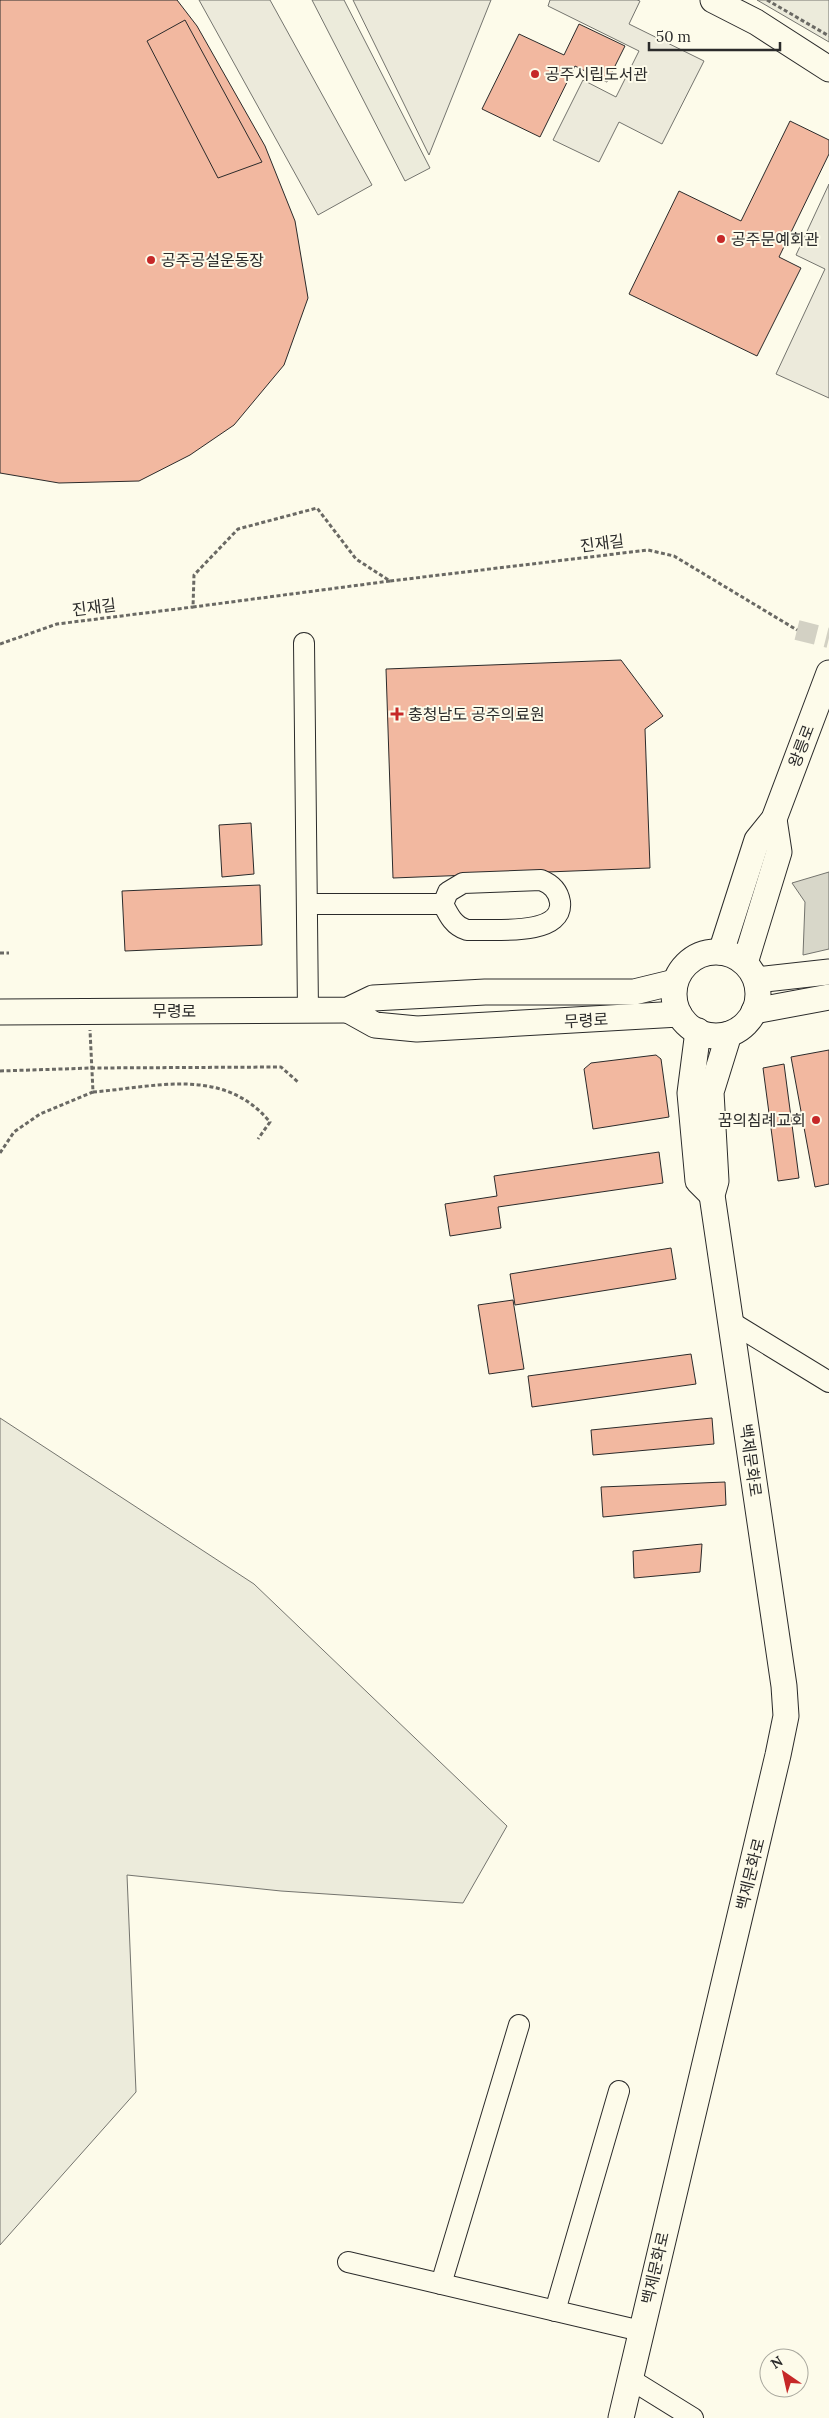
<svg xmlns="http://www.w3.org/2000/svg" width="829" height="2418" font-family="Lora,'Noto Sans KR',serif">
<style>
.green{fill:#ecebdb;stroke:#74746e}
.parking{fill:#eceadb;stroke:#74746e}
.water{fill:#d8d7c9;stroke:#74746e}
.building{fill:#f2b8a0;stroke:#2b2b2b}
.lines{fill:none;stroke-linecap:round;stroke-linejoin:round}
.minor-tunnel{stroke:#d3d1c4;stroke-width:20;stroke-dasharray:20 10;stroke-linecap:butt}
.minor-casing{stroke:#2b2b2b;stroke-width:22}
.major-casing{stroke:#2b2b2b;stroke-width:27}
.path{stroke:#6a6964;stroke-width:3;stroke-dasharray:4 2.5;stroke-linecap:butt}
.minor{stroke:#fdfbea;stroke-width:20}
.major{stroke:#fdfbea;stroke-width:25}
.poi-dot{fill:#c62828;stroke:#fdfbea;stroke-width:2}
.labels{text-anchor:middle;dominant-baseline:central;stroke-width:4;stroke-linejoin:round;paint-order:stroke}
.poi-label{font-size:16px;fill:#2b2b2b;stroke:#fdfbea;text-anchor:start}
.street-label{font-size:16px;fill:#2b2b2b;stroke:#fdfbea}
</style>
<rect width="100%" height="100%" fill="#fdfbea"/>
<g class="green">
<path d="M 312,0 L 344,0 L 430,168 L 405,181 Z"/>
<path d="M 757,0 L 829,0 L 829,42 Z"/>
<path d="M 0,1418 L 254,1584 L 507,1826 L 463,1903 L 281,1891 L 127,1875 L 136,2092 L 0,2245 Z"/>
</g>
<g class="parking">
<path d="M 199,0 L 270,0 L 372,185 L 318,215 Z"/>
<path d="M 353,0 L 491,0 L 429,155 Z"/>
<path d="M 550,0 L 637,0 L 640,1 L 629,24 L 704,61 L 662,144 L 619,122 L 599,162 L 553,140 L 583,80 L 616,97 L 639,51 L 548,6 Z"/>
<path d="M 829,184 L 829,398 L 776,374 L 825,269 L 796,255 Z"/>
</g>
<path class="water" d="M 829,872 L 829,949 L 803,955 L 805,902 L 792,883 Z"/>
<g class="building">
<path d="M 0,0 L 177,0 L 197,26 L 265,146 L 295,221 L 308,298 L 284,365 L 234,425 L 190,455 L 139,481 L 59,483 L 0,473 Z"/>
<path d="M 185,20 L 262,162 L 218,178 L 147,41 Z"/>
<path d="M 579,24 L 625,46 L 607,82 L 575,66 L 540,137 L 482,109 L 519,34 L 564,55 Z"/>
<path d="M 790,121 L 829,140 L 829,154 L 779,257 L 801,268 L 757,356 L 629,294 L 679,191 L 741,221 Z"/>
<path d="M 621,660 L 663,716 L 645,729 L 650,868 L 393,878 L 386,669 Z"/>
<path d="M 251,823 L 254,874 L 222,877 L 219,825 Z"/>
<path d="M 260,885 L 262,945 L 125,951 L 122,891 Z"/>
<path d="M 829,1050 L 829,1184 L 815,1187 L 791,1057 Z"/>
<path d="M 656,1055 L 661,1059 L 669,1117 L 593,1129 L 584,1069 L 591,1063 Z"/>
<path d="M 784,1064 L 799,1178 L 778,1181 L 763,1068 Z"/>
<path d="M 659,1152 L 663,1183 L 498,1207 L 501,1228 L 450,1236 L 445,1204 L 497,1196 L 494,1176 Z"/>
<path d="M 671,1248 L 676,1279 L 515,1305 L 510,1274 Z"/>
<path d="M 513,1300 L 524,1369 L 489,1374 L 478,1305 Z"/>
<path d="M 691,1354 L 696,1384 L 532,1407 L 528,1376 Z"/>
<path d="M 712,1418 L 714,1444 L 593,1455 L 591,1430 Z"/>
<path d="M 725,1482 L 726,1505 L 603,1517 L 601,1487 Z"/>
<path d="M 702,1544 L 700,1572 L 634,1578 L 633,1551 Z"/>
</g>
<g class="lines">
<path class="minor-tunnel" d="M 797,630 L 829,638"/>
<defs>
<g id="minor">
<path d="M 304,643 L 308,1011"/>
<path d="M 541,880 C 551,884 558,890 560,902 C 564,937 491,929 467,930 C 454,926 449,916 443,904 L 448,892 L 463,883 Z"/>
<path d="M 307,904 L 443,904"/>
<path d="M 731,1322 L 829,1382"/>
<path d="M 348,2262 L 641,2331"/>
<path d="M 441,2284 L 519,2025"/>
<path d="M 555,2311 L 619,2091"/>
<path d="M 630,2379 L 693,2418"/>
</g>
<g id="major">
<path d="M 713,0 L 756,22 L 829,69"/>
<path d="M 721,952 L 757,840 L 774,819 L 829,673"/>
<circle cx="716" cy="994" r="42"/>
<path d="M 745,963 L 779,852 L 774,819"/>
<path d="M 756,980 L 829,972"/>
<path d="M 348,1010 L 375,1025 L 417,1029 L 679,1014"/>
<path d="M 754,1011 L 829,997"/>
<path d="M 0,1012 L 348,1010 L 373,998 L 485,992 L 634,992 L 675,982"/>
<path d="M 698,1031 L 690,1093 L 698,1181 L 712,1195"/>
<path d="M 621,2418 L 778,1755 L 786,1716 L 784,1686 L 712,1195 L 716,1181 L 711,1092 L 729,1034"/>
</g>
</defs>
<use href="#minor" class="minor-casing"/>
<use href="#major" class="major-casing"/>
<g class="path">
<path d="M 767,0 L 829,36"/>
<path d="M 390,581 L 193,607 L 194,575 L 238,529 L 317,508 L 356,559 L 390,581 L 648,550 L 674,556 L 797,630"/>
<path d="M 0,644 L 57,624 L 193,607"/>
<path d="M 0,953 L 9,953"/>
<path d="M 0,1071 L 92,1068 L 281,1067 L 298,1082"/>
<path d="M 93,1092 C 157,1087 223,1066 270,1122 L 258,1139"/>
<path d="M 0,1153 L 14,1132 L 40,1114 L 93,1092 L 90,1030"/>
</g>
<use href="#minor" class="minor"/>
<use href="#major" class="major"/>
</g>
<g class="poi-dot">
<circle cx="535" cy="74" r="5"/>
<circle cx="721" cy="239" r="5"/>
<circle cx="151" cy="260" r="5"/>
<path d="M394.5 706.5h5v5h5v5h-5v5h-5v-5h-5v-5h5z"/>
<circle cx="816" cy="1120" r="5"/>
</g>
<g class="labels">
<g class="poi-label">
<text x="545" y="74">공주시립도서관</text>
<text x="731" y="239">공주문예회관</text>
<text x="161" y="260">공주공설운동장</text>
<text x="408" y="714">충청남도 공주의료원</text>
<text x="806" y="1120" text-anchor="end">꿈의침례교회</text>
</g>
<g class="street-label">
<text transform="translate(602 543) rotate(-7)">진재길</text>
<text transform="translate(94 607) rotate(-7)">진재길</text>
<text transform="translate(801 746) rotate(-69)">왕릉로</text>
<text x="174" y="1011">무령로</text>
<text transform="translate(586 1020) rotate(-3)">무령로</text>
<text transform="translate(751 1460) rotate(82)">백제문화로</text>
<text transform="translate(750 1874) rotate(-76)">백제문화로</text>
<text transform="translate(655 2268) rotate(-77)">백제문화로</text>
</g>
</g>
<g transform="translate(784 2373) rotate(326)"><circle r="24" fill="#fdfbea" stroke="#a9a89e"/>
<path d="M0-4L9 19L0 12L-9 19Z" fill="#c62828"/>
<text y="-8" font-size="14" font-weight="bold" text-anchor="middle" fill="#2b2b2b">N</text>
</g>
<path d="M649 42v8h131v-8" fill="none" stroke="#2b2b2b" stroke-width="2.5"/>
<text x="656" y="42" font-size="15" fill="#2b2b2b" stroke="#fdfbea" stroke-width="4" paint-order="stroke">50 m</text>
</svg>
